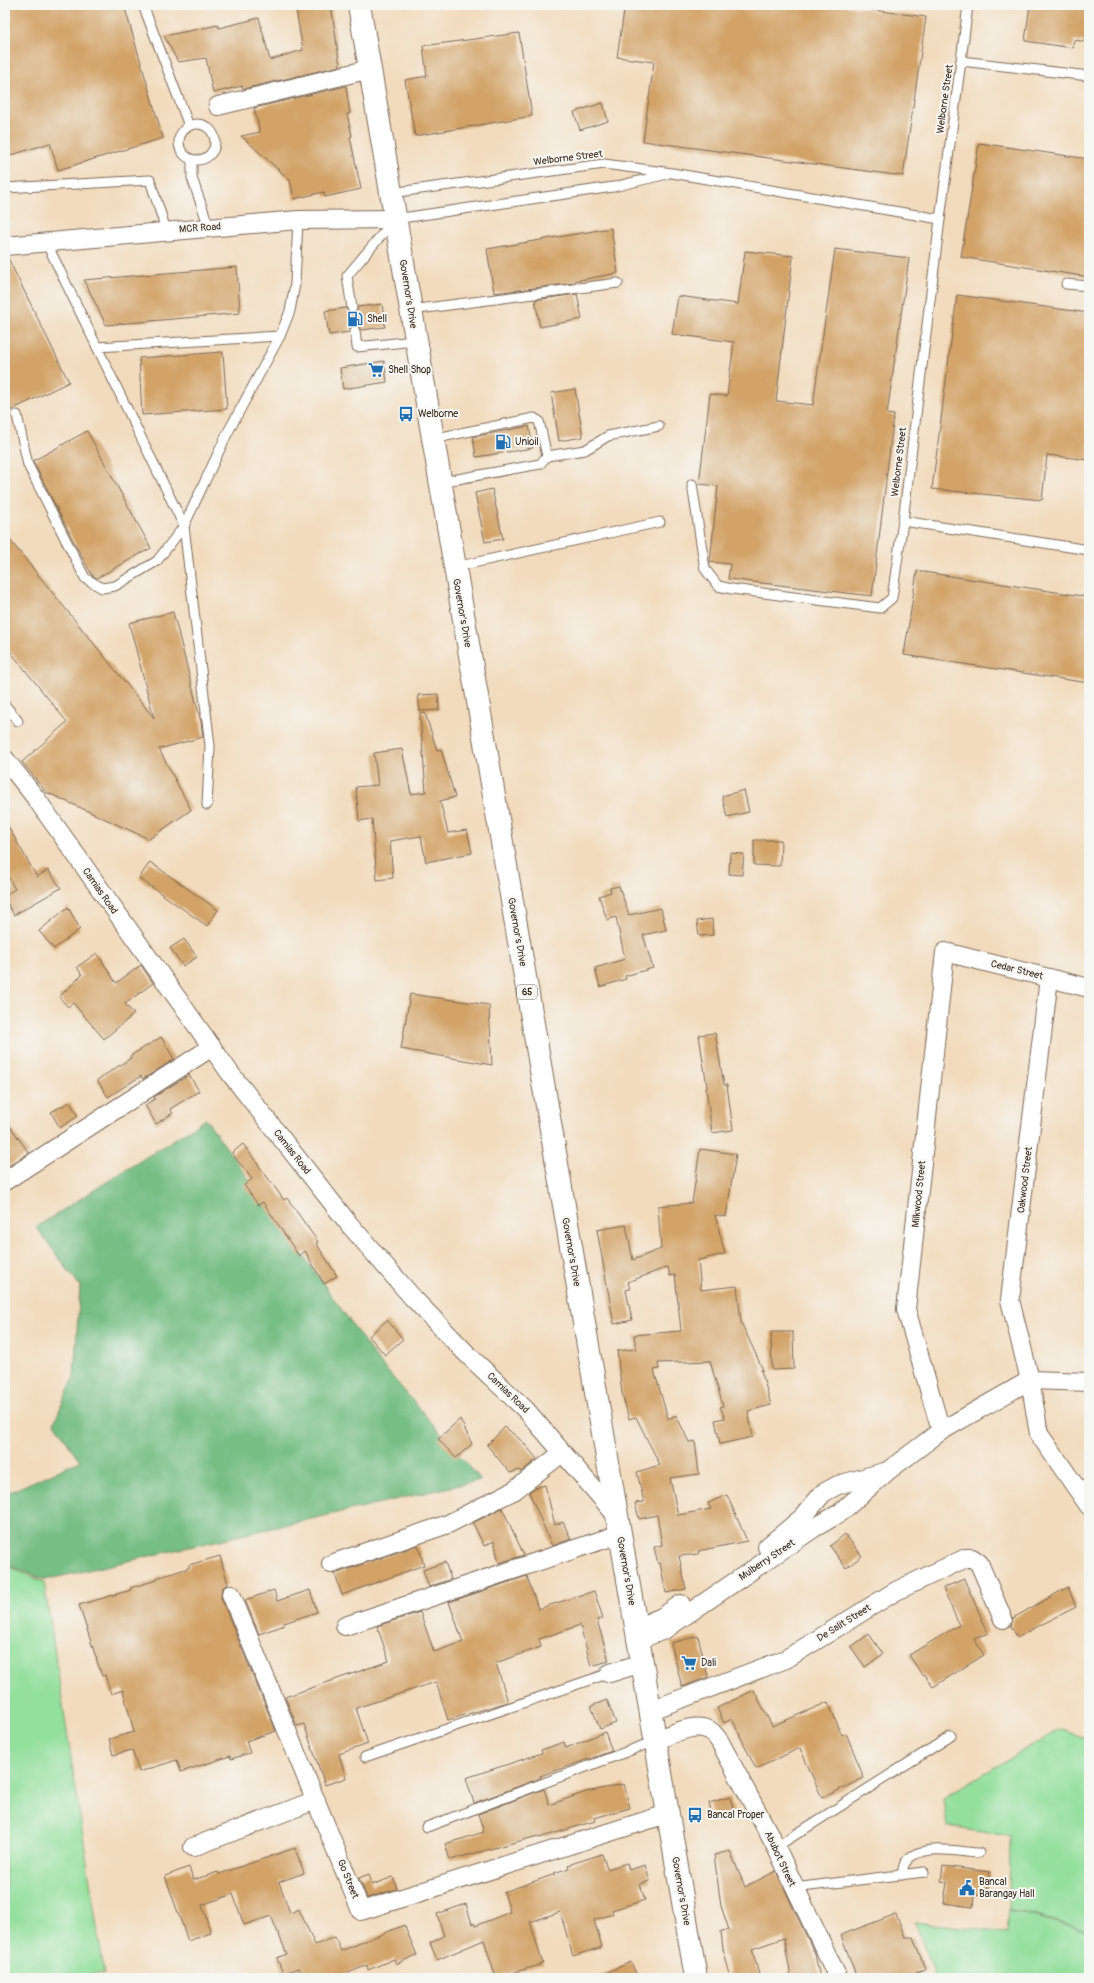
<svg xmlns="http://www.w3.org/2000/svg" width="1094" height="1983" font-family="Pangolin,sans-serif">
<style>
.green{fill:#93df9c;stroke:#67845d}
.forest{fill:#76be84;stroke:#587451}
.building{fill:#d2a266}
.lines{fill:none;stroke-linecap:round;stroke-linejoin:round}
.service-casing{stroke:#7b6856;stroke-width:11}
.minor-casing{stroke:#7b6856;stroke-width:20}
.trunk-casing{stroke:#7b6856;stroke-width:24}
.service{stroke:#fff;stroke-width:9}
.minor{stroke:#fff;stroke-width:18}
.trunk{stroke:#fff;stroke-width:22}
.labels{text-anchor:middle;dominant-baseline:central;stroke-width:4;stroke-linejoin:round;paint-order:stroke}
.shield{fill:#f6f6f2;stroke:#73675e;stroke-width:1}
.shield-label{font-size:9px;font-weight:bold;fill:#3b2a1e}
.street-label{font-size:10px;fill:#3b2a1e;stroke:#f6f6f2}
.poi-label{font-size:10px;fill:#3b2a1e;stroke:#f6f6f2;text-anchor:start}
</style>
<rect width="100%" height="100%" fill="#f6f6f2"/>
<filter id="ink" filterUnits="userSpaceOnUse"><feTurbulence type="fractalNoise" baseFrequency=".025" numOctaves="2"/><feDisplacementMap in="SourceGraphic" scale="8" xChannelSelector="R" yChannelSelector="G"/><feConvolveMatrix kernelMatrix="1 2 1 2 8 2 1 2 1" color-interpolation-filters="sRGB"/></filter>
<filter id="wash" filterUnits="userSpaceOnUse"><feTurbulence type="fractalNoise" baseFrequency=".012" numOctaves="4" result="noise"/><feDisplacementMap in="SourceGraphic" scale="16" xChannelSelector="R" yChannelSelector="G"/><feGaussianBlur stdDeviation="0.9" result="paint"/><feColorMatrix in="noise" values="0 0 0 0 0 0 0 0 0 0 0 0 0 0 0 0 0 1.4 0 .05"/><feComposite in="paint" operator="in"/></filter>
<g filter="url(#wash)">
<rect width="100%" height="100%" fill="#f2dbbd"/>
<g class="green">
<path d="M 5,1565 L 44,1582 L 104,1973 L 70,1978 L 5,1978 Z"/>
<path d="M 1059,1729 L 1089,1739 L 1089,1930 L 1009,1909 L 1010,1836 L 947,1827 L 943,1798 Z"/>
<path d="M 1009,1910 L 1089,1931 L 1089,1978 L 935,1978 L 915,1922 L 1007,1932 Z"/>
</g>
<path class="forest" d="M 206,1119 L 376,1358 L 481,1480 L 45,1580 L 5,1564 L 5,1494 L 80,1461 L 54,1423 L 74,1376 L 80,1286 L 36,1227 Z"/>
<g id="blocks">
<g class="building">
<path d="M 5,5 L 124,5 L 163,138 L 58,170 L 50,143 L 5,157 Z"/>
<path d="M 325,5 L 331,5 L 340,66 L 243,89 L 242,86 L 213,93 L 206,58 L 178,62 L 164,36 L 218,25 L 219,28 L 259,18 L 270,60 L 303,50 L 296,10 Z"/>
<path d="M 625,5 L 836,5 L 926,17 L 903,176 L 643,141 L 654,62 L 617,57 Z"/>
<path d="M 1030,5 L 1089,5 L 1089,42 L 1074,40 L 1073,48 L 1025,41 Z"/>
<path d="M 519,33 L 532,116 L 415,136 L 405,80 L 427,76 L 423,46 Z"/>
<path d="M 346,86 L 350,114 L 347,114 L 352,136 L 350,137 L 361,189 L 325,197 L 324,192 L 294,199 L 290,180 L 241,136 L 260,132 L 254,108 Z"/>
<path d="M 603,103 L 608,121 L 580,130 L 574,112 Z"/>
<path d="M 979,143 L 1089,159 L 1089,277 L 961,257 Z"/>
<path d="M 611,228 L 618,273 L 575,281 L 575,283 L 494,293 L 487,249 Z"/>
<path d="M 835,249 L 909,258 L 887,414 L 894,415 L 872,596 L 728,579 L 730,564 L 710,562 L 718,486 L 699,484 L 710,394 L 727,396 L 734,342 L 672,334 L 678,296 L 738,304 L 745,251 L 793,256 L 776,401 L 813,405 Z"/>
<path d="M 5,256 L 7,256 L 69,382 L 5,413 Z"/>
<path d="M 237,267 L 240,313 L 106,325 L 84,280 Z"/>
<path d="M 577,294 L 582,319 L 540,327 L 535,300 Z"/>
<path d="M 957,295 L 1089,313 L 1089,460 L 1047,455 L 1042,500 L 932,489 Z"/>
<path d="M 382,304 L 385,327 L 361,330 L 358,326 L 354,325 L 350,328 L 349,332 L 329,335 L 325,311 L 346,308 L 348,312 L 353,314 L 356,312 L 358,307 Z"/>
<path d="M 223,352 L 227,409 L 142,415 L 139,358 Z"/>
<path d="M 384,361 L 387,382 L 343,389 L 340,368 Z"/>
<path d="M 575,389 L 583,437 L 559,441 L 551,393 Z"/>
<path d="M 529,426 L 533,448 L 476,457 L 473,437 Z"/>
<path d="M 87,431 L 151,548 L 97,578 L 92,575 L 75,544 L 33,461 Z"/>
<path d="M 492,489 L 503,539 L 485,542 L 475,493 Z"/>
<path d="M 5,534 L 154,718 L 129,623 L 173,612 L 201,722 L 203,737 L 159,749 L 191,810 L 149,839 L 46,792 L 22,762 L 67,722 L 5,645 Z"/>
<path d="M 917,571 L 1089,597 L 1089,683 L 904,655 Z"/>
<path d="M 438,694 L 439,710 L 420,711 L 418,695 Z"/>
<path d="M 425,713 L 437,750 L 441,749 L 455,797 L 440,801 L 448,833 L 467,830 L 472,853 L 426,862 L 421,836 L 390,841 L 393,878 L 377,880 L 372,819 L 359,821 L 356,787 L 378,785 L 374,753 L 402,749 L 411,794 L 426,792 L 420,714 Z"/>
<path d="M 744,790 L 749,812 L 727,817 L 722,796 Z"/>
<path d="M 5,821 L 37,877 L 48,870 L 61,888 L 14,915 L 5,900 L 5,895 L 15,889 L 5,872 Z"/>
<path d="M 754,840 L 781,840 L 780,866 L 754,865 Z"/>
<path d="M 730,853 L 744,854 L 742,875 L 729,874 Z"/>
<path d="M 150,862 L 218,910 L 207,926 L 139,878 Z"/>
<path d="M 619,886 L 629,915 L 661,908 L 666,930 L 643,935 L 653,968 L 625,976 L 626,979 L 600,987 L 595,968 L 625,959 L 616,917 L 607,920 L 599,896 L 611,892 L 610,888 Z"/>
<path d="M 68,907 L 80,929 L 54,949 L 39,931 Z"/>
<path d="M 712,919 L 713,935 L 699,936 L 697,921 Z"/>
<path d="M 184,939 L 197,957 L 183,966 L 170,948 Z"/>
<path d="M 97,953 L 116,983 L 141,965 L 153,983 L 125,1004 L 134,1014 L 104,1039 L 73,1003 L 68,1007 L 59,997 L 82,975 L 77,967 Z"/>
<path d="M 410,994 L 489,1005 L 492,1065 L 401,1049 Z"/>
<path d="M 715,1033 L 724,1085 L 727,1085 L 733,1130 L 712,1133 L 706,1088 L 707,1087 L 699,1035 Z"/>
<path d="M 161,1037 L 174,1059 L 143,1079 L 141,1076 L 108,1097 L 97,1080 L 131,1058 L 130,1056 Z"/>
<path d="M 189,1075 L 199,1091 L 170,1109 L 173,1113 L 156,1124 L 145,1105 L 155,1099 L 154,1097 Z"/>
<path d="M 70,1102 L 78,1116 L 60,1128 L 51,1112 Z"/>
<path d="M 5,1119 L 29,1153 L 5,1168 Z"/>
<path d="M 243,1144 L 284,1200 L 287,1198 L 318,1242 L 316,1243 L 337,1276 L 324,1284 L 305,1251 L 299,1256 L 263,1202 L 258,1205 L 244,1185 L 252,1179 L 232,1153 Z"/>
<path d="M 700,1149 L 736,1154 L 726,1217 L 715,1215 L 725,1254 L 698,1260 L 701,1290 L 737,1286 L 741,1322 L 763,1370 L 761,1370 L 771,1405 L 748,1411 L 753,1437 L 720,1444 L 715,1420 L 725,1418 L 720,1407 L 723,1406 L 710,1361 L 658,1363 L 659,1369 L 654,1370 L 668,1419 L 676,1415 L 689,1442 L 695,1441 L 699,1474 L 670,1478 L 678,1515 L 711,1509 L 708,1503 L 727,1495 L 747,1541 L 698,1551 L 699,1554 L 679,1556 L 686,1589 L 666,1593 L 660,1563 L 658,1564 L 654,1547 L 662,1545 L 657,1515 L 639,1519 L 635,1503 L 644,1502 L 637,1472 L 660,1465 L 636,1417 L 629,1419 L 622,1393 L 617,1351 L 636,1349 L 634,1335 L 681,1331 L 675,1275 L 670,1276 L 668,1267 L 628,1282 L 630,1289 L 626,1290 L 632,1320 L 614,1324 L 597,1230 L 626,1225 L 633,1260 L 661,1249 L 658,1206 L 692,1203 Z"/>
<path d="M 387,1320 L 403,1339 L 385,1355 L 369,1336 Z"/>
<path d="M 771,1332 L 793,1332 L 794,1369 L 772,1370 Z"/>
<path d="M 460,1419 L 472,1444 L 456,1458 L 438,1439 Z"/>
<path d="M 505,1427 L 523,1442 L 537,1459 L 521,1472 L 519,1470 L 510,1473 L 487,1445 Z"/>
<path d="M 545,1485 L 555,1525 L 563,1522 L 571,1539 L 552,1546 L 529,1492 L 535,1488 Z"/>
<path d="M 502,1508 L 524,1555 L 499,1563 L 494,1541 L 484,1546 L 473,1523 Z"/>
<path d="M 845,1534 L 862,1556 L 846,1568 L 830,1546 Z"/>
<path d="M 418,1545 L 424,1565 L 342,1595 L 335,1574 Z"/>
<path d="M 220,1556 L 228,1584 L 222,1588 L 221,1598 L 276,1731 L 246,1741 L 250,1753 L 231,1759 L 230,1756 L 181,1772 L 177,1760 L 139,1772 L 132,1750 L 113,1755 L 109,1739 L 134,1732 L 123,1690 L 111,1694 L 105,1675 L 102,1676 L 79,1605 L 131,1590 L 130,1588 L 157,1580 L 156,1578 L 189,1568 L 189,1565 Z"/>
<path d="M 445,1562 L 451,1579 L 429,1587 L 423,1570 Z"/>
<path d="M 527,1576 L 538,1609 L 594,1591 L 603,1618 L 597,1620 L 609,1661 L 591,1666 L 580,1625 L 539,1639 L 541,1647 L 496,1663 L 508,1702 L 448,1720 L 436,1682 L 356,1708 L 368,1744 L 339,1754 L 346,1778 L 325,1785 L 304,1724 L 297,1726 L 285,1697 L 389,1661 L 377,1626 L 420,1612 L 434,1652 L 463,1642 L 449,1602 Z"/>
<path d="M 964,1579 L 988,1633 L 974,1639 L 984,1655 L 933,1687 L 924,1674 L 922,1675 L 909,1655 L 959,1625 L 943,1588 Z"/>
<path d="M 1068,1587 L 1076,1607 L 1017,1637 L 1011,1626 L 1013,1618 Z"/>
<path d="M 274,1590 L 277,1601 L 310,1590 L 317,1612 L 284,1623 L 285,1625 L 259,1634 L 245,1600 Z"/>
<path d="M 869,1634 L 883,1654 L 865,1667 L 851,1647 Z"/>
<path d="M 698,1636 L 708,1677 L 682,1687 L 671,1643 Z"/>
<path d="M 754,1690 L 772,1726 L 828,1702 L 842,1735 L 846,1733 L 864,1778 L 822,1798 L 800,1748 L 756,1769 L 732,1719 L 724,1723 L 717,1708 Z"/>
<path d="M 607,1700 L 616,1723 L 600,1729 L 591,1706 Z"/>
<path d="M 605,1732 L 612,1751 L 540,1776 L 541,1778 L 474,1803 L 466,1778 L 542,1753 L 541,1750 L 564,1742 L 566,1748 Z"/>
<path d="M 624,1784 L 630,1808 L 594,1818 L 595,1821 L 539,1838 L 538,1836 L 450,1860 L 445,1844 L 484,1832 L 478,1814 L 544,1789 L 549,1805 L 586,1792 Z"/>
<path d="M 730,1797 L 734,1812 L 713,1818 L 709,1803 Z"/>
<path d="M 295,1848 L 304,1873 L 279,1882 L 290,1913 L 299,1909 L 315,1945 L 335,1937 L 341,1951 L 404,1925 L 417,1955 L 396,1964 L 394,1959 L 368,1970 L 367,1965 L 337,1978 L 302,1978 L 298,1968 L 283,1974 L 277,1958 L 287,1954 L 271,1916 L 244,1925 L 233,1894 L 202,1905 L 211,1933 L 188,1941 L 165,1876 L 189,1867 L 193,1880 L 218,1872 L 219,1874 Z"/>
<path d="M 730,1851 L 745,1887 L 776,1871 L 815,1954 L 820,1978 L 791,1978 L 784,1938 L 752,1949 L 760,1978 L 731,1978 L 723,1949 L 721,1931 L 729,1930 L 721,1906 L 714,1855 Z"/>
<path d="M 602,1854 L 607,1869 L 627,1863 L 629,1870 L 645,1865 L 650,1881 L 640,1884 L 645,1900 L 612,1910 L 613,1914 L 594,1920 L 602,1947 L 573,1956 L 560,1912 L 530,1922 L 543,1964 L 496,1978 L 484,1940 L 437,1960 L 430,1943 L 444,1936 L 437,1914 L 466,1904 L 472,1924 L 474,1923 L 475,1926 L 510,1912 L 504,1892 L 555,1874 L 554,1873 L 569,1868 L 568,1865 Z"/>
<path d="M 943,1866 L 990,1872 L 987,1896 L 974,1895 L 973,1907 L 944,1903 L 947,1882 L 941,1881 Z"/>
<path d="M 369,1874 L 372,1885 L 393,1877 L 397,1889 L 367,1898 L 359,1878 Z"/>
<path d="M 896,1914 L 905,1937 L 913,1937 L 925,1969 L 916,1972 L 918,1978 L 857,1978 L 841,1935 Z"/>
<path d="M 631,1962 L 638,1978 L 594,1978 Z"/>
</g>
</g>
</g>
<g filter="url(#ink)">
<use href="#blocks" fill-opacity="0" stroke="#7b6856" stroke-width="1"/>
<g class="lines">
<defs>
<g id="service">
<path d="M 143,5 L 189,126"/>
<path d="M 961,61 L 968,5"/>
<path d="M 1089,76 L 961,61 L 940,219 L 903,521 L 1089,550"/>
<circle cx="197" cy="142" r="18"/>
<path d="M 192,160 L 192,178 L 209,227"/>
<path d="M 5,188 L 150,180 L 166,230"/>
<path d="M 391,193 L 604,164 L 672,173 L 940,219"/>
<path d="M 46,242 L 184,526 L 210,746 L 207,805"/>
<path d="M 1066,284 L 1089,286"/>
<path d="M 352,308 L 347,276 L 395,219 L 613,187 L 667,174"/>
<path d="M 411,310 L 618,283"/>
<path d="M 355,331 L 357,347 L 415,341"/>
<path d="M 97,347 L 280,336"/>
<path d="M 17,415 L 28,465 L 85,578 L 102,588 L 115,586 L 157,561 L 184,526 L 228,432 L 280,336 L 290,311 L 295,284 L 298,220"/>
<path d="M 432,439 L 534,418 L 539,421 L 547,456 L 540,464 L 441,482"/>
<path d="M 547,456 L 585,450 L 608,436 L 659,426"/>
<path d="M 692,484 L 705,569 L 718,586 L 732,589 L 880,608 L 892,598 L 903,521"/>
<path d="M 455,567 L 660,522"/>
<path d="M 5,705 L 18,721"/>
<path d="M 365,1757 L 610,1673"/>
<path d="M 427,1827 L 655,1741"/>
<path d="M 776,1847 L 951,1736"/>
<path d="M 902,1875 C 903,1871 903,1866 905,1863 C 918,1842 958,1852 979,1853"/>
<path d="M 794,1888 L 924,1872"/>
</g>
<g id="minor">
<path d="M 218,106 L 370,69"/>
<path d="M 5,246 L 298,220 L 395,219"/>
<path d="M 5,759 L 35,797 L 230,1073 L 349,1224 L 413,1298 L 467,1354 L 526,1410 L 616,1515"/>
<path d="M 1049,978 L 1010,1300 L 1030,1380 L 1039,1434 L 1089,1506"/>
<path d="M 5,1181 L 212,1047"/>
<path d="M 941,1431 L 906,1309 L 945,952 L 1089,988"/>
<path d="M 767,1547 L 803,1517 L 823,1493 L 838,1485 L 884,1472"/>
<path d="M 331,1564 L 448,1524 L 515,1490 L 562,1453"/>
<path d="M 231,1594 L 361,1911 L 667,1814"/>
<path d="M 345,1626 L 620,1534"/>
<path d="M 636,1628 L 662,1617 L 681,1604"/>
<path d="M 638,1640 L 664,1630 L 814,1528 L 840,1513 L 889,1470 L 941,1431 L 1030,1380 L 1089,1382"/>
<path d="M 610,1673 L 642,1663"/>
<path d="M 649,1711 L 786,1659 L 896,1591 L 966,1558 L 972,1558 L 979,1563 L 1003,1619"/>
<path d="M 655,1741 C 670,1735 697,1720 712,1732 C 715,1735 718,1739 720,1742 L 776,1847 L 838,1978"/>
<path d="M 193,1847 L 316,1800"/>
</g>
<path id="trunk" d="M 359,5 L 696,1978"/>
</defs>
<use href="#service" class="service-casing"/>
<use href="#minor" class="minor-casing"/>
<use href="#trunk" class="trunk-casing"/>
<use href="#service" class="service"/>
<use href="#minor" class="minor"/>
<use href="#trunk" class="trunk"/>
</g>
</g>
<defs>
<symbol id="fuel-bare" viewBox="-9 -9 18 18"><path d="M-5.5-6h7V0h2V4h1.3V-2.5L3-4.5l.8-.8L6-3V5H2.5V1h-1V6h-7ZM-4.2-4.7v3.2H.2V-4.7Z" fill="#1f6fb2" stroke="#f6f6f2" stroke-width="2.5" paint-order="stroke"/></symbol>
<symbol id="supermarket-bare" viewBox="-9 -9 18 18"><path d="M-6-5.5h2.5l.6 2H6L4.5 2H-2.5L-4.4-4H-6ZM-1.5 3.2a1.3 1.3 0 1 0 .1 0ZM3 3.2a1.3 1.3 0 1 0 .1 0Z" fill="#1f6fb2" stroke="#f6f6f2" stroke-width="2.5" paint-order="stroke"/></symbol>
<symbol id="bus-bare" viewBox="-9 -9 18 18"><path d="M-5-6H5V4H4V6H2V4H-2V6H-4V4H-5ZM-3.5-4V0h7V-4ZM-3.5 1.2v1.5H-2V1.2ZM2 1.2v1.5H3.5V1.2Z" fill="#1f6fb2" stroke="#f6f6f2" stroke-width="2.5" paint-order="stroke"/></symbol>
<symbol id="civic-bare" viewBox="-9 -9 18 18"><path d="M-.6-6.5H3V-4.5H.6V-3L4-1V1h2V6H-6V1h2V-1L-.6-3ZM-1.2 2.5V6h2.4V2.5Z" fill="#1f6fb2" stroke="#f6f6f2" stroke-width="2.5" paint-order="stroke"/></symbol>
</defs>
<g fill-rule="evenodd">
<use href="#fuel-bare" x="344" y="308" width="22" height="22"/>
<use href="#supermarket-bare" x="365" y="359" width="22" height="22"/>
<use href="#bus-bare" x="395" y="403" width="22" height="22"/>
<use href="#fuel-bare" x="492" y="431" width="22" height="22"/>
<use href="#supermarket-bare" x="678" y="1652" width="22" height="22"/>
<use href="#bus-bare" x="684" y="1804" width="22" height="22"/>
<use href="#civic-bare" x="956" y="1877" width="22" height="22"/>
</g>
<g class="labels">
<rect class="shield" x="517" y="985" width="20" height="14" rx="3"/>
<g class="shield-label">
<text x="527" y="992">65</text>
</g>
<g class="street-label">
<text transform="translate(945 99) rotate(-82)">Welborne Street</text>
<text transform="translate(568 158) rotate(-7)">Welborne Street</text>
<text transform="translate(200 228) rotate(-4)">MCR Road</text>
<text transform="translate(408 294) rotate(81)">Governor's Drive</text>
<text transform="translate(899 462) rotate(-83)">Welborne Street</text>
<text transform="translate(462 613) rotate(80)">Governor's Drive</text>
<text transform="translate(100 891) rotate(55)">Camias Road</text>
<text transform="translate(517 932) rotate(80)">Governor's Drive</text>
<text transform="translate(1017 970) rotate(14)">Cedar Street</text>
<text transform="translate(292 1152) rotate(52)">Camias Road</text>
<text transform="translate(1025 1180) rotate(-83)">Oakwood Street</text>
<text transform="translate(919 1194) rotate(-84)">Milkwood Street</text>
<text transform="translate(571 1252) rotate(80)">Governor's Drive</text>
<text transform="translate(508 1393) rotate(44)">Camias Road</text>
<text transform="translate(767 1560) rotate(-34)">Mulberry Street</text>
<text transform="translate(626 1571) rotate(80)">Governor's Drive</text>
<text transform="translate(844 1623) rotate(-32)">De Salit Street</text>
<text transform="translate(780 1859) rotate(65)">Abubot Street</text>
<text transform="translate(348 1879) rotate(68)">Go Street</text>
<text transform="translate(681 1891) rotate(80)">Governor's Drive</text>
</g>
<g class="poi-label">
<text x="367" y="319">Shell</text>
<text x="388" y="370">Shell Shop</text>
<text x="418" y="414">Welborne</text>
<text x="515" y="442">Unioil</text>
<text x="701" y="1663">Dali</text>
<text x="707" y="1815">Bancal Proper</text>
<text x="979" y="1882">Bancal<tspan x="979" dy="12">Barangay Hall</tspan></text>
</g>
</g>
<rect width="1094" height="1983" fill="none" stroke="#f6f6f2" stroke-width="20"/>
</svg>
